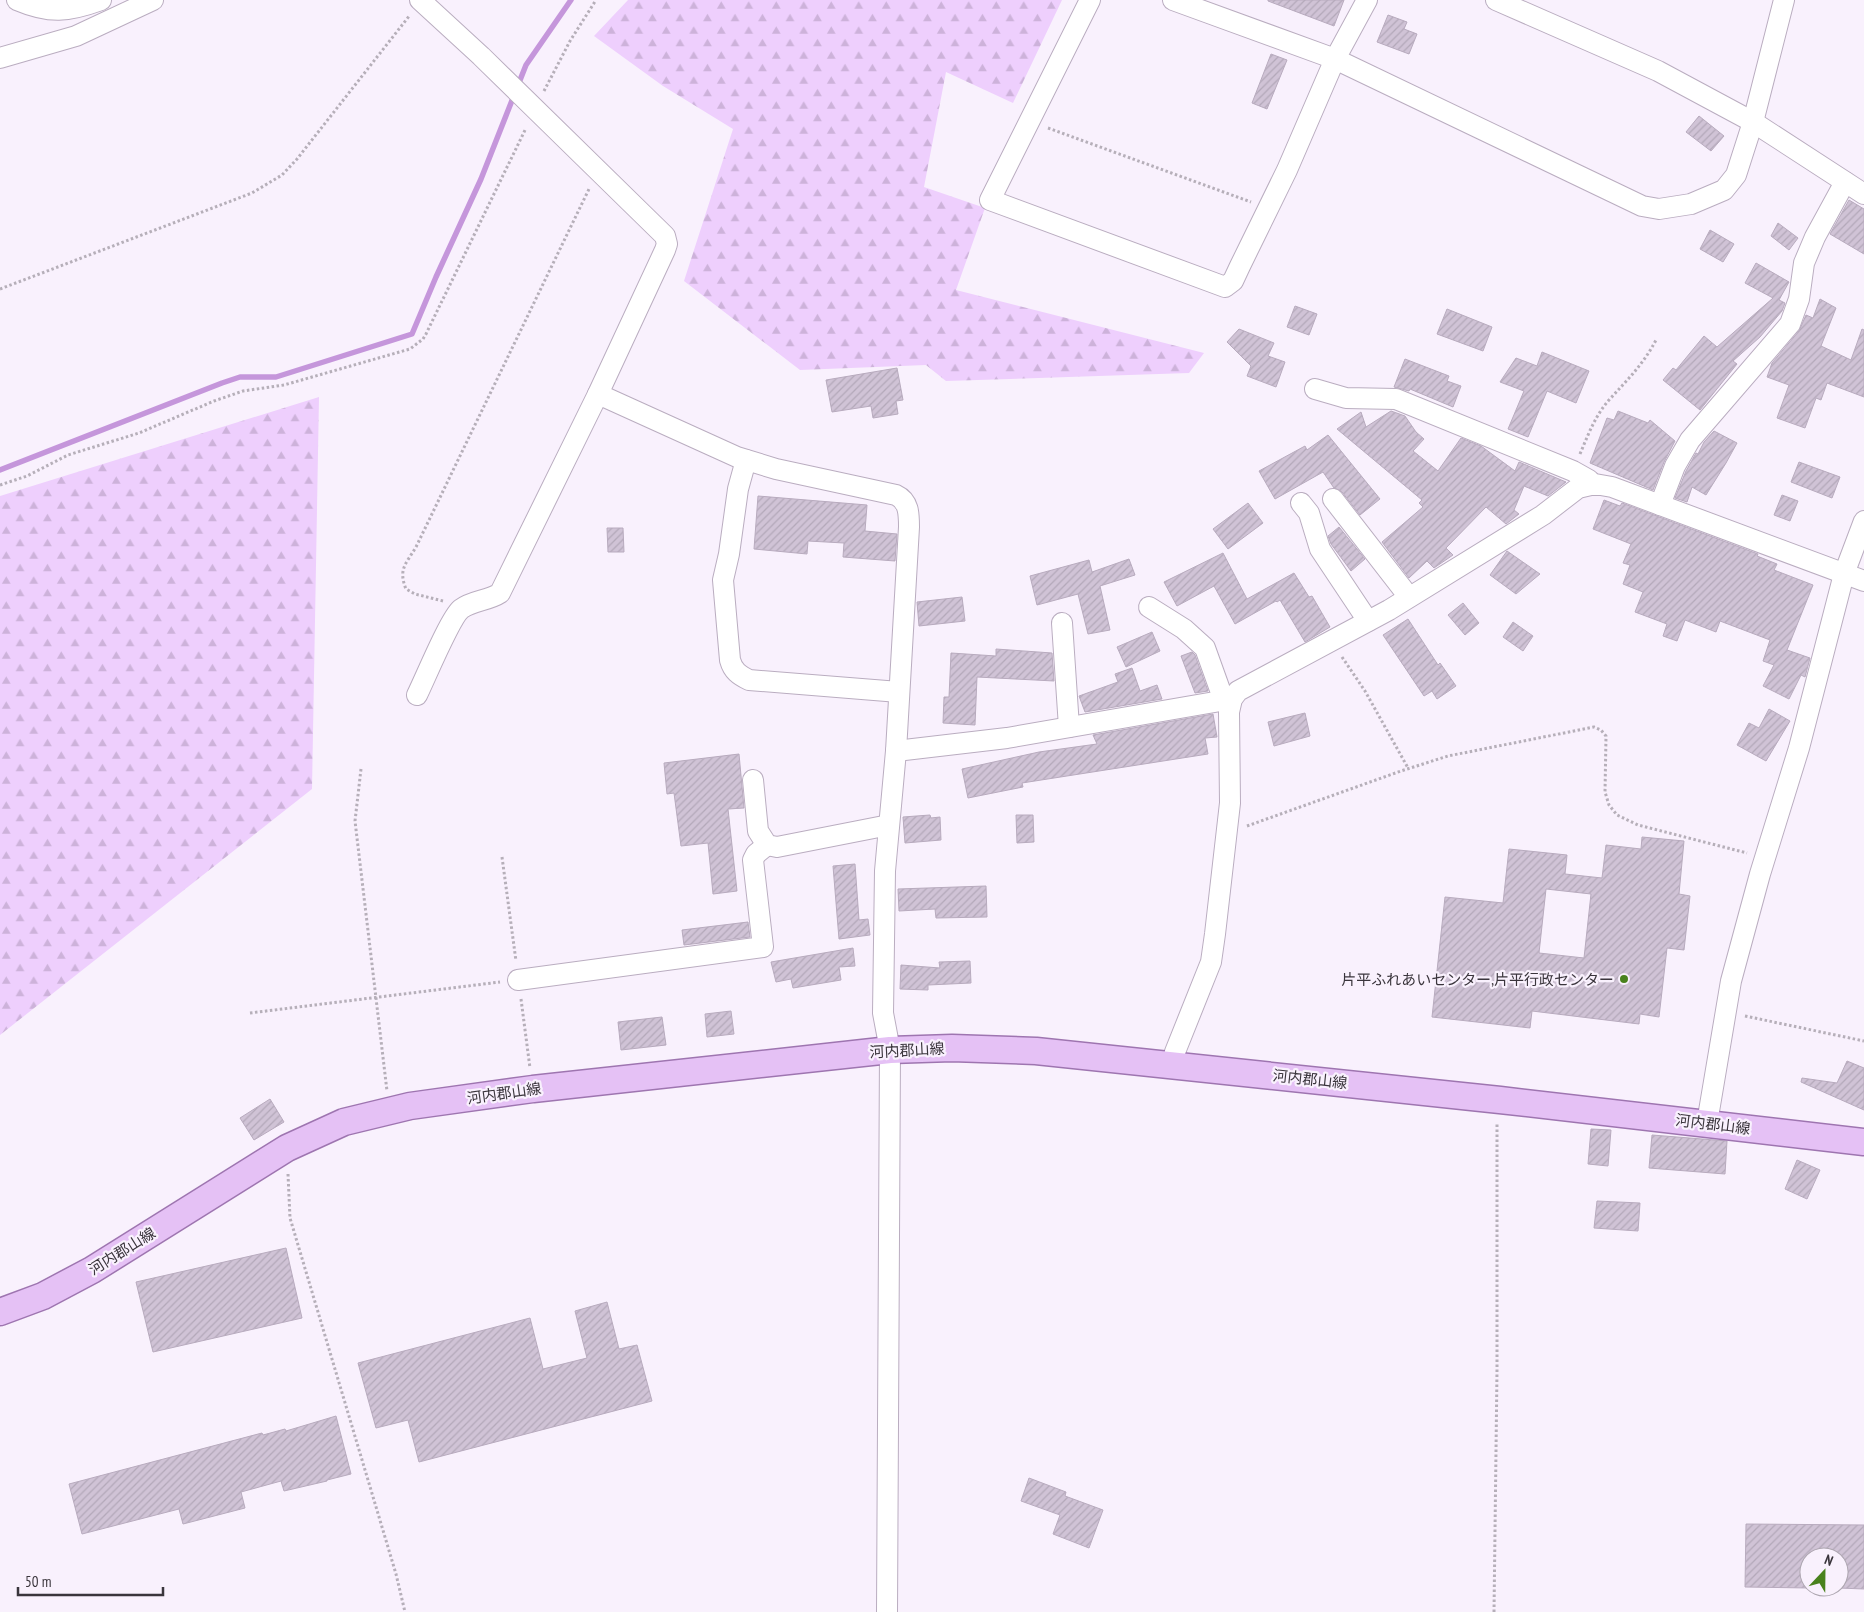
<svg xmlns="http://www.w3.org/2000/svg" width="1864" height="1612" font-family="'PT Sans Narrow','Noto Sans JP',sans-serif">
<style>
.forest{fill:url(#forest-firs)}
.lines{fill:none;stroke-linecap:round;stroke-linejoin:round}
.stream{stroke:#c596db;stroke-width:5.5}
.building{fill:url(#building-hatch);stroke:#b8abbe;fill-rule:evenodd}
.minor-casing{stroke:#baadc0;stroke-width:22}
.major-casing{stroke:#9e75b0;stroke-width:29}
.path{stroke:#b6afb9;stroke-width:3;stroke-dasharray:2.5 2.5;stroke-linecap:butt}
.minor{stroke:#fff;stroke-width:20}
.major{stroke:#e5c1f5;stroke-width:26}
.poi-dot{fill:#49821d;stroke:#f9f1fd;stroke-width:2}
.labels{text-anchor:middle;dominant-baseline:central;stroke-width:4.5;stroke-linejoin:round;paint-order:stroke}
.poi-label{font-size:15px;fill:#3a353c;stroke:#f9f1fd;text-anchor:end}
.street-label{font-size:15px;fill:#3a353c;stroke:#f9f1fd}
</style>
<defs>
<pattern id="forest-firs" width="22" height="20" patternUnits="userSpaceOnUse" patternTransform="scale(1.25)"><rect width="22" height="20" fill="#eecffd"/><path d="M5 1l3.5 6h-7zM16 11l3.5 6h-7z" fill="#cdb2da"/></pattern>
<pattern id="building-hatch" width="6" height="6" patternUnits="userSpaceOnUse" patternTransform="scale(1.25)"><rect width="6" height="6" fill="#d0c3d6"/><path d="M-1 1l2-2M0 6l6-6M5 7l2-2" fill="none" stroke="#b3a8b9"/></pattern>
</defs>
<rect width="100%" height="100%" fill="#f9f1fd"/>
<g class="forest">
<path d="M 628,0 L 1062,0 L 1013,103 L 946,72 L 924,187 L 985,208 L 956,290 L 1204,353 L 1189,373 L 946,381 L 926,365 L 800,370 L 684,281 L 733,129 L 663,86 L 594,36 Z"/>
<path d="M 319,397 L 312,789 L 0,1035 L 0,496 Z"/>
</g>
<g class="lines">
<path class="stream" d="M 0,470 L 222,383 L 240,377 L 276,377 L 412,334 L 436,277 L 481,179 L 526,65 L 571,0"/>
</g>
<g class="building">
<path d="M 1268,0 L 1344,0 L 1334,26 L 1268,1 Z"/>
<path d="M 1388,15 L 1407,22 L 1404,29 L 1417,34 L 1409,54 L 1377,42 Z"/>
<path d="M 1271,54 L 1287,60 L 1267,109 L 1252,103 Z"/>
<path d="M 1699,116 L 1724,136 L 1711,151 L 1686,132 Z"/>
<path d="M 1849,200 L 1864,209 L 1864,254 L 1830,234 Z"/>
<path d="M 1778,223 L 1798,238 L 1789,250 L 1771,236 Z"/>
<path d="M 1710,230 L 1734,244 L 1723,262 L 1700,249 Z"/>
<path d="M 1756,263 L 1789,282 L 1779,300 L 1785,303 L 1782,311 L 1760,337 L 1733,361 L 1737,364 L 1700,410 L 1663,380 L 1673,368 L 1676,370 L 1704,336 L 1717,347 L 1773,298 L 1745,283 Z"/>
<path d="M 1820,299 L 1836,308 L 1821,346 L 1851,360 L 1862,329 L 1864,330 L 1864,397 L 1827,383 L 1821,400 L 1816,398 L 1805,428 L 1777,418 L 1789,385 L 1767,377 L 1772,363 L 1799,331 L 1806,315 L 1813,318 Z"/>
<path d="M 1295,306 L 1317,314 L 1309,335 L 1287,327 Z"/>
<path d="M 1447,309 L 1492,327 L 1483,351 L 1437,334 Z"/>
<path d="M 1239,329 L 1274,343 L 1268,356 L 1285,362 L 1276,387 L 1247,376 L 1251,366 L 1227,342 Z"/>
<path d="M 1542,352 L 1589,371 L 1576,403 L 1547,391 L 1528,437 L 1508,429 L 1524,391 L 1500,382 L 1516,358 L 1537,366 Z"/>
<path d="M 1405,359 L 1449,376 L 1447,381 L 1461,386 L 1453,407 L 1410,389 L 1409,391 L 1394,387 Z"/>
<path d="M 897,368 L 903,400 L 896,401 L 898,414 L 873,418 L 871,406 L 832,412 L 826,380 Z"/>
<path d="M 1391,411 L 1405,416 L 1416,432 L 1424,439 L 1413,451 L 1438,471 L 1461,438 L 1481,446 L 1515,471 L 1519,462 L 1566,482 L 1548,496 L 1524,486 L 1514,510 L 1519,514 L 1506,524 L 1486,507 L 1446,548 L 1453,555 L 1434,568 L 1427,561 L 1409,578 L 1382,542 L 1423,507 L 1419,503 L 1422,500 L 1337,429 L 1361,412 L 1366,427 Z"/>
<path d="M 1618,411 L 1648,423 L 1650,420 L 1675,441 L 1664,462 L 1653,490 L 1590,463 L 1607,418 L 1614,420 Z"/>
<path d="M 1714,431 L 1737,443 L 1726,463 L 1706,495 L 1692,487 L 1687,502 L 1675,498 L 1686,471 L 1696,453 L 1698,454 L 1704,442 Z"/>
<path d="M 1328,435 L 1380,499 L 1360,515 L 1342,492 L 1334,488 L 1323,472 L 1275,499 L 1259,471 L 1305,446 L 1307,450 Z"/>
<path d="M 1799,462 L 1840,477 L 1832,498 L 1791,482 Z"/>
<path d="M 1782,495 L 1798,501 L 1790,521 L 1774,515 Z"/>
<path d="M 758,496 L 867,505 L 865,531 L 897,534 L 895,561 L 843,557 L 844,543 L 808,541 L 807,554 L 754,549 Z"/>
<path d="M 1604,500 L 1620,506 L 1622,503 L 1758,554 L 1757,556 L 1777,564 L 1774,570 L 1813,585 L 1787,650 L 1810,658 L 1805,677 L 1801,675 L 1789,699 L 1763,686 L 1774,665 L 1763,661 L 1770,640 L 1720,621 L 1716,632 L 1685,620 L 1677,641 L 1663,636 L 1667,624 L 1635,612 L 1643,592 L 1623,584 L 1630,565 L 1623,563 L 1631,544 L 1593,529 Z"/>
<path d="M 1248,503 L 1263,523 L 1228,549 L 1213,529 Z"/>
<path d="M 1339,527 L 1365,559 L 1351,571 L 1331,544 L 1328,536 Z"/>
<path d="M 607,528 L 623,528 L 624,552 L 608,552 Z"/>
<path d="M 1507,551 L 1540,574 L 1516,594 L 1490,575 Z"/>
<path d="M 1223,553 L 1247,599 L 1294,573 L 1309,597 L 1312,596 L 1330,627 L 1305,642 L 1280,600 L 1277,602 L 1276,601 L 1235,624 L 1214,586 L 1177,606 L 1164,582 Z"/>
<path d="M 1129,559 L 1135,575 L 1100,586 L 1110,630 L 1088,634 L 1078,594 L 1037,605 L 1030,576 L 1089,560 L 1092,572 Z"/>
<path d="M 962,597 L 965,621 L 919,626 L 917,602 Z"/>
<path d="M 1463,603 L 1479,623 L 1465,635 L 1448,615 Z"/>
<path d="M 1408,619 L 1438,665 L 1440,663 L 1456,686 L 1437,699 L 1432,691 L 1424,696 L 1383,635 Z"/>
<path d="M 1513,622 L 1533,636 L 1523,651 L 1503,637 Z"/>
<path d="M 1152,632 L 1160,651 L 1126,667 L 1117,647 Z"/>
<path d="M 996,649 L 1052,653 L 1054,681 L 977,677 L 975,725 L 943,723 L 944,697 L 949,697 L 951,653 L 996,656 Z"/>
<path d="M 1192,652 L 1195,655 L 1208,691 L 1195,693 L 1181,656 Z"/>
<path d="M 1132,668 L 1140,691 L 1157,685 L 1162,699 L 1085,712 L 1079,696 L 1118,682 L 1115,674 Z"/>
<path d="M 1769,709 L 1790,721 L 1766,761 L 1737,745 L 1749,723 L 1759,728 Z"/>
<path d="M 1305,713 L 1310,736 L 1274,746 L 1268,722 Z"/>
<path d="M 1213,714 L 1217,737 L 1205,738 L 1208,754 L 1022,783 L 1023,787 L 968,798 L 962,769 L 1039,752 L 1097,744 L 1093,735 Z"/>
<path d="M 739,754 L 744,808 L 728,809 L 737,891 L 713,894 L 708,843 L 681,846 L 674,793 L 667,794 L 664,763 Z"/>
<path d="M 930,815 L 931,818 L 940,817 L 941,840 L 905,843 L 903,817 Z"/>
<path d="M 1016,815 L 1033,815 L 1034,842 L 1017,843 Z"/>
<path d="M 1642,837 L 1684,841 L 1679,894 L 1690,896 L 1684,950 L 1667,948 L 1659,1017 L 1640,1014 L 1639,1024 L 1532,1011 L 1530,1028 L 1432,1017 L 1445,897 L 1503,903 L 1509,849 L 1567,855 L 1565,874 L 1602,878 L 1606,845 L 1641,849 ZM 1546,889 L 1591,894 L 1584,958 L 1539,953 Z"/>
<path d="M 855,864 L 859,920 L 868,919 L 870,935 L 839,939 L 833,866 Z"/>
<path d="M 986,886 L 987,917 L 936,918 L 935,909 L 899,911 L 898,889 Z"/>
<path d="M 748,922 L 750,937 L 684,945 L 682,930 Z"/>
<path d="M 853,948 L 855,966 L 839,967 L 841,980 L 793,988 L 791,979 L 776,982 L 771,962 Z"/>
<path d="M 970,961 L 971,983 L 928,985 L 928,990 L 900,989 L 901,965 L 940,968 L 939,962 Z"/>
<path d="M 731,1011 L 734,1034 L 707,1037 L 705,1014 Z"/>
<path d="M 662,1017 L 666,1045 L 621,1050 L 618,1022 Z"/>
<path d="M 1847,1061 L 1864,1068 L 1864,1110 L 1801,1082 L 1802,1078 L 1837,1083 Z"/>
<path d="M 270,1099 L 284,1122 L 254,1140 L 240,1118 Z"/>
<path d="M 1591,1129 L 1611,1130 L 1608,1166 L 1588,1164 Z"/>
<path d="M 1652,1135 L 1727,1141 L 1725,1174 L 1649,1168 Z"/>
<path d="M 1797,1160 L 1820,1170 L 1807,1199 L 1785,1189 Z"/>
<path d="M 1597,1201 L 1640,1203 L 1638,1231 L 1594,1228 Z"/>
<path d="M 286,1248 L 302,1318 L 153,1352 L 136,1282 Z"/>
<path d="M 607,1302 L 619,1349 L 637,1345 L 652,1401 L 419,1462 L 408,1420 L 376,1428 L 358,1363 L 530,1318 L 543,1369 L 587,1358 L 575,1311 Z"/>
<path d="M 336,1416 L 351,1474 L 327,1480 L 327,1481 L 284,1491 L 281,1481 L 252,1489 L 241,1492 L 245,1508 L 183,1524 L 179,1509 L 82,1534 L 69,1484 L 262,1433 L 263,1435 L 285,1429 L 286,1431 Z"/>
<path d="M 1029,1478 L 1066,1492 L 1065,1496 L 1103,1510 L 1089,1548 L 1053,1534 L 1060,1515 L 1021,1501 Z"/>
<path d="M 1746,1524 L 1864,1525 L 1864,1589 L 1839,1588 L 1839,1557 L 1809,1557 L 1809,1588 L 1745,1587 Z"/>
</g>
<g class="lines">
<defs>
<g id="minor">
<path d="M 17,0 C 50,14 68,12 101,0"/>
<path d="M 420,0 L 481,56 L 665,236 L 667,244 L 665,250 L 598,394 L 737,457 L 776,469 L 896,495 C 909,501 909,514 909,527 L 896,751 L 885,871 L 883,1013 L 890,1050 L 887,1612"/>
<path d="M 1090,0 L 990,200 L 1225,287 L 1233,281 L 1240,266 L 1287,170 L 1335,59 L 1367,0"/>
<path d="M 1173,0 L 1335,59 L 1642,206 L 1659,209 L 1691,204 L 1724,190 L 1736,175 L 1753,122 L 1784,0"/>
<path d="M 1496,0 L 1658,71 L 1753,122 L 1864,194"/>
<path d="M 0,58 L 76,36 L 153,0"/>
<path d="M 1315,389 L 1346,398 L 1396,399 L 1573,471 L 1589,480 L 1591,485"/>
<path d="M 746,460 L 738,489 L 729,554 L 723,580 L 730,660 C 733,671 739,675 749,680 L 899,692"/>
<path d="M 1333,499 L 1409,597"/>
<path d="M 1301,503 L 1309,513 L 1320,549 L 1368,621"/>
<path d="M 1660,505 L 1675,466 L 1690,440 L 1790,324 L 1799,299 L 1804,263 L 1815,237 L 1845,182"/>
<path d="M 1149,607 L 1184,629 L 1205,648 L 1224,701"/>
<path d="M 1062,623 L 1069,727"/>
<path d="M 417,695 C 425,679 450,618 461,609 C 473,600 488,601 500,593 L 598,394"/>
<path d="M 896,751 L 1007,738 L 1232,699"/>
<path d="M 753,780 L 758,831 L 767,845 L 777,847 L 889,825"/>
<path d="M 518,980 L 763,947 L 753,860 L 756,854 L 767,845"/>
<path d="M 1172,1064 L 1175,1052 L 1211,962 L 1215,934 L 1230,803 L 1229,712 L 1232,699 L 1238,691 L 1389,610 L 1543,515 L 1578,488 L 1595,484 L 1612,487 L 1864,581"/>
<path d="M 1707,1123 L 1731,981 L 1760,874 L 1799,748 L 1844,574 L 1864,521"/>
</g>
<path id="major" d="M 0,1312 L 43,1296 L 92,1270 L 287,1148 L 344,1122 L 410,1106 L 533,1089 L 890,1050 L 952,1048 L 1036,1051 L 1500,1100 L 1864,1142"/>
</defs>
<use href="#minor" class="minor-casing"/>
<use href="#major" class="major-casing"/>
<g class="path">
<path d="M 544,91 L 570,41 L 596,0"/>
<path d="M 1048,128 L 1251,202"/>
<path d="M 0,289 L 252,193 L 282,175 L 297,159 L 410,15"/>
<path d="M 1580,454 C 1588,435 1595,416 1609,400 C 1627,380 1643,365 1656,340"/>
<path d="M 0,485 L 27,476 L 68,455 L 139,433 L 214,401 L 243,391 L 284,385 L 410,349 L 423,339 L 426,334 L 526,128"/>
<path d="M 443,601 L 415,594 L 406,589 C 398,569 406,564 416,547 L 589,189"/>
<path d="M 1342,657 L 1365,691 L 1408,768"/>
<path d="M 361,769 L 355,821 L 387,1091"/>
<path d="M 1247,826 L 1401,771 L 1448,756 L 1594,727 L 1601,730 L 1606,736 L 1605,792 L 1609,805 L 1617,815 L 1638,825 L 1747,853"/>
<path d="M 502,857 L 516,961"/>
<path d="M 521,999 L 530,1068"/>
<path d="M 250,1013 L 500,982"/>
<path d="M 1745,1016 L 1864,1041"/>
<path d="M 288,1174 L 290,1218 L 396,1574 L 405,1612"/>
<path d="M 1494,1612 L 1497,1370 L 1497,1123"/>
</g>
<use href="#minor" class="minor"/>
<use href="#major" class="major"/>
</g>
<circle class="poi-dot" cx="1624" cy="979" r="5"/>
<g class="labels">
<g class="poi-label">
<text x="1614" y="979">片平ふれあいセンター,片平行政センター</text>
</g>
<g class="street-label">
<text transform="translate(907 1050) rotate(-3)">河内郡山線</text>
<text transform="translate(1310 1079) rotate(6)">河内郡山線</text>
<text transform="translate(504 1093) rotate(-8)">河内郡山線</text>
<text transform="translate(1713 1124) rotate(7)">河内郡山線</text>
<text transform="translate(122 1251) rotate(-32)">河内郡山線</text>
</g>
</g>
<g transform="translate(1824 1572) rotate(22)"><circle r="24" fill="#f9f1fd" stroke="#ada6b0"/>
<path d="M0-4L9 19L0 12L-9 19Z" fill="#49821d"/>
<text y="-8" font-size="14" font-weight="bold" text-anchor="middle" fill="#3a353c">N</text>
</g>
<path d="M18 1587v8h145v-8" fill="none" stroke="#3a353c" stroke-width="2.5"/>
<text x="25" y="1587" font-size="15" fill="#3a353c" stroke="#f9f1fd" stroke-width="4" paint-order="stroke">50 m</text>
</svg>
